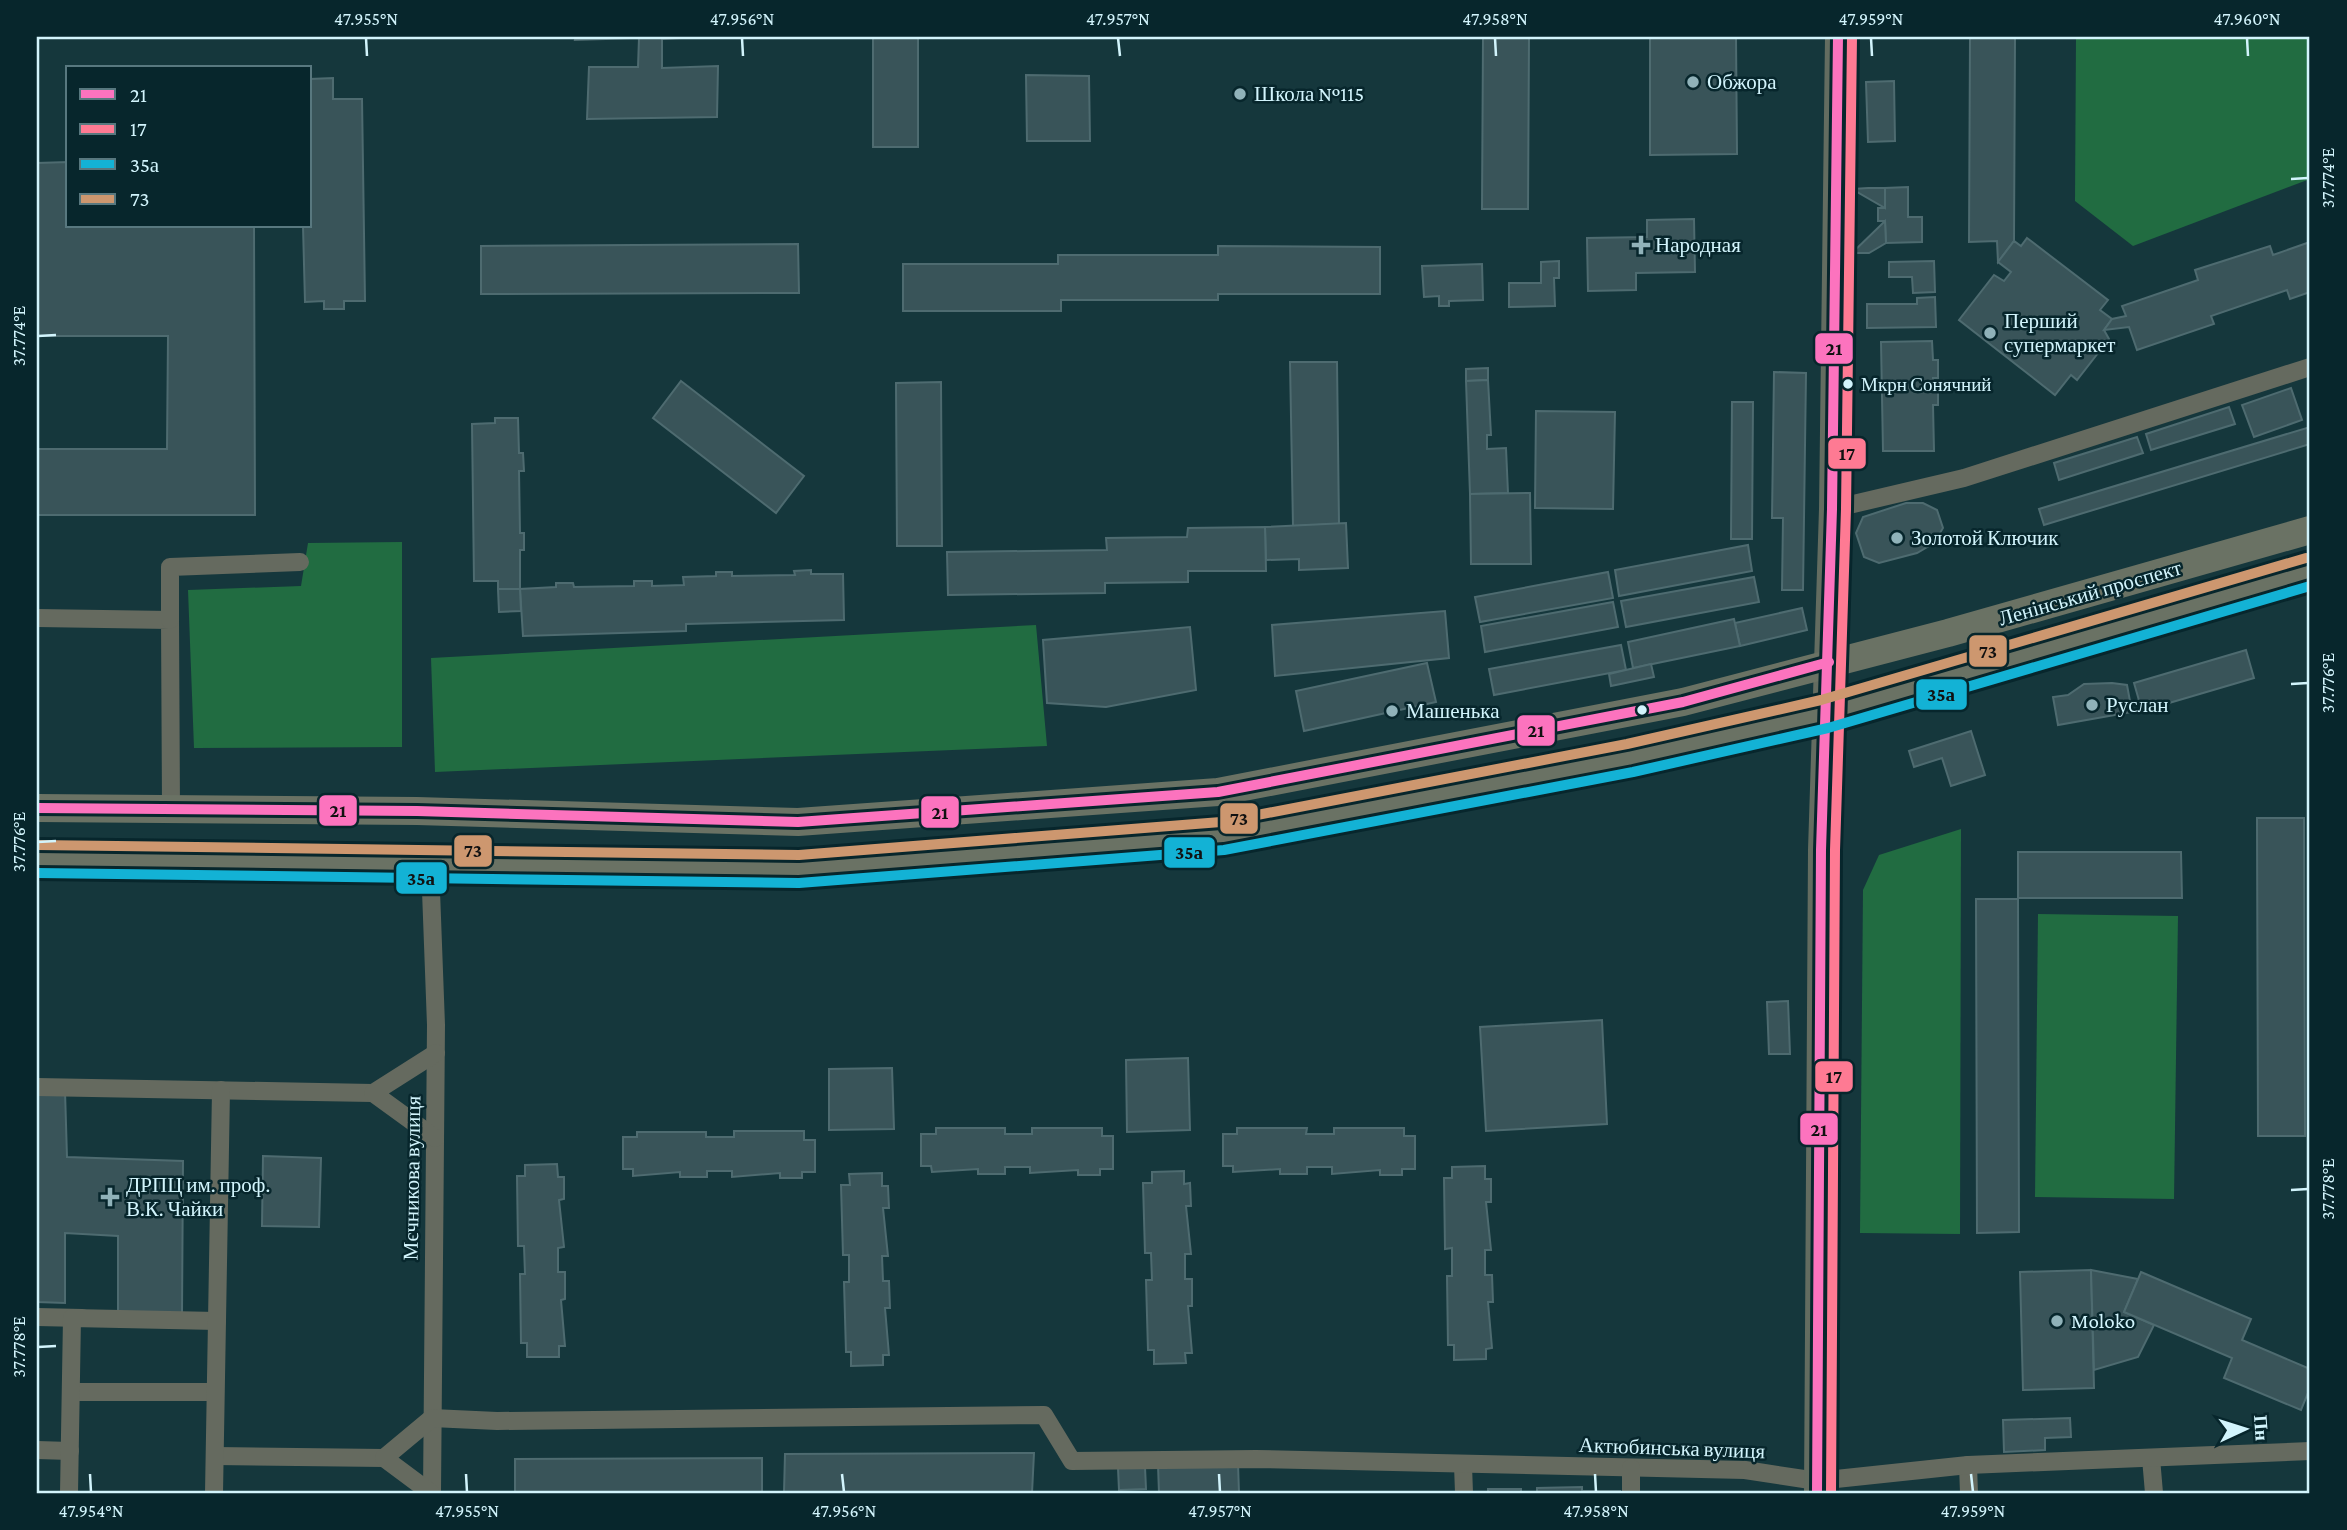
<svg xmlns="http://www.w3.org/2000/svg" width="2347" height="1530" font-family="'Crimson Pro',serif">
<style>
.green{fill:#216c41}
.building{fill:#395459;stroke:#4e6b70;stroke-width:2}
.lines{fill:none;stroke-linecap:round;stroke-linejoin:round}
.street{stroke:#656a5f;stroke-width:18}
.secondary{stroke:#636c60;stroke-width:26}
.primary{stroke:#6a7264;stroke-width:28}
.bus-1-casing{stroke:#07262c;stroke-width:16}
.bus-2-casing{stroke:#07262c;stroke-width:16}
.bus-3-casing{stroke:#07262c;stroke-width:16}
.bus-4-casing{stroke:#07262c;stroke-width:16}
.bus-1{stroke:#fc73be;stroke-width:10}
.bus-2{stroke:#fe7a93;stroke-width:10}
.bus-3{stroke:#13b2d5;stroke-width:10}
.bus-4{stroke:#cd976f;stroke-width:10}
.ticks{fill:none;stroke:#d2f4fc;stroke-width:2.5}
.poi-dot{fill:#90b2b9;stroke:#07262c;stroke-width:2.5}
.bus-dot{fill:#d2f4fc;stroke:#07262c;stroke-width:2.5}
.labels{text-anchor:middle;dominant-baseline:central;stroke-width:5;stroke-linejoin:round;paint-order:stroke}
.bus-label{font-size:19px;fill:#d2f4fc;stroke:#07262c;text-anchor:start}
.poi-label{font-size:21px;fill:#d2f4fc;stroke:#07262c;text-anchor:start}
.street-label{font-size:21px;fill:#d2f4fc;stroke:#07262c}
.line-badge{stroke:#07262c;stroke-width:2.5}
.pale-badge-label{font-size:19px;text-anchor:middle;font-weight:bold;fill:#111}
.neatline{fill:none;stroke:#d2f4fc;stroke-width:2.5}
.ticks-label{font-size:18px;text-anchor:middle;fill:#d2f4fc}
</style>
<rect width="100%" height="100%" fill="#15373c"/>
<g class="green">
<path d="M 2076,37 L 2310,37 L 2310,179 L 2133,246 L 2075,201 Z"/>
<path d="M 402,542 L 402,747 L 194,748 L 188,590 L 301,586 L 308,543 Z"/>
<path d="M 1036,625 L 1047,746 L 435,772 L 431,658 Z"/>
<path d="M 1961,829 L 1960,1234 L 1860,1233 L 1863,890 L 1879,855 Z"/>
<path d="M 2038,914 L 2178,916 L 2174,1199 L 2035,1197 Z"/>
</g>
<g class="building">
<path d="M 576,37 L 700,37 L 662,39 L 662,68 L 718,66 L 717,117 L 587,119 L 589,67 L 638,67 L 639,38 L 575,40 Z"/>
<rect x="873" y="37" width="45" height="110"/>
<path d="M 1483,37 L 1529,37 L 1528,209 L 1482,209 Z"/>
<path d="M 1650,37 L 1736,37 L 1737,154 L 1650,155 Z"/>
<path d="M 1970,37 L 2015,37 L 2014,241 L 1998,262 L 1997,241 L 1969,242 Z"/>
<path d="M 1026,75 L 1089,76 L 1090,141 L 1027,141 Z"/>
<path d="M 333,78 L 333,99 L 362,99 L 365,301 L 344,301 L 344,309 L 324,309 L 324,301 L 305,302 L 303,226 L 310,226 L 310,79 Z"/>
<path d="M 1894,81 L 1895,141 L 1868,142 L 1866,82 Z"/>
<path d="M 68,162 L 68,226 L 254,226 L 255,515 L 37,515 L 37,449 L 167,449 L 168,336 L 37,336 L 37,163 Z"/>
<path d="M 1908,187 L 1908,217 L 1922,217 L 1922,242 L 1886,243 L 1885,221 L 1878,221 L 1878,208 L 1885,208 L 1885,188 Z"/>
<path d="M 1885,188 L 1885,208 L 1852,189 L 1868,188 Z"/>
<path d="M 1694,219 L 1695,272 L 1636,273 L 1636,290 L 1588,291 L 1587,238 L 1647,237 L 1647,220 Z"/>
<path d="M 1885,221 L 1886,243 L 1869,253 L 1852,253 Z"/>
<path d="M 2027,238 L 2108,300 L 2100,310 L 2112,319 L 2104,330 L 2109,339 L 2077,380 L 2071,375 L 2055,395 L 1959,320 L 1994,275 L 2004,281 L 2011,272 L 1998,262 L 2014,241 L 2021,246 Z"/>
<path d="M 2310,242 L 2310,292 L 2290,299 L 2287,290 L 2211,316 L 2214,324 L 2137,350 L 2129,327 L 2104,330 L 2112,319 L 2126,316 L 2122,306 L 2198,280 L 2195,270 L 2270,246 L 2273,255 Z"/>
<path d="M 798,244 L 799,293 L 481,294 L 481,246 Z"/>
<path d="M 1218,246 L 1380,247 L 1380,294 L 1218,294 L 1218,300 L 1061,300 L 1061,311 L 903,311 L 903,264 L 1058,264 L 1058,255 L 1218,255 Z"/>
<path d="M 1559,261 L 1559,278 L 1554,278 L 1555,306 L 1509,307 L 1509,283 L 1541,283 L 1541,262 Z"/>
<path d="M 1934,261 L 1935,292 L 1913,293 L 1912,277 L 1889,277 L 1889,262 Z"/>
<path d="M 1482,264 L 1483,300 L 1449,301 L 1449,306 L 1439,306 L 1439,296 L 1424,297 L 1422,266 Z"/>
<path d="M 1935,297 L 1936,327 L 1867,328 L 1867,304 L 1917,304 L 1917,298 Z"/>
<path d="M 1932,341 L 1933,360 L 1938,360 L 1938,378 L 1933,378 L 1933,385 L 1938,384 L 1938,405 L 1933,405 L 1934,451 L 1883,451 L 1881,342 Z"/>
<path d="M 1290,362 L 1337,362 L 1339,524 L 1293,526 Z"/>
<path d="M 1488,368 L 1488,380 L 1466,381 L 1466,369 Z"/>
<path d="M 1774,372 L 1806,373 L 1803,590 L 1782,590 L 1783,518 L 1772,518 Z"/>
<path d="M 1488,380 L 1491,435 L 1487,435 L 1487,449 L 1506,448 L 1508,493 L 1470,494 L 1466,381 Z"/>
<path d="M 681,381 L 804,476 L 776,513 L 653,418 Z"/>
<path d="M 941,382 L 942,546 L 897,546 L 896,383 Z"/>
<path d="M 2291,388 L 2302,420 L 2254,437 L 2242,405 Z"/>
<path d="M 1732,402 L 1753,402 L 1752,539 L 1731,539 Z"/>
<path d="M 2229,407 L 2235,424 L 2151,450 L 2146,434 Z"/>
<path d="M 1536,411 L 1615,412 L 1613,509 L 1535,508 Z"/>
<path d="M 495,418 L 518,418 L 519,453 L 523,453 L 524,471 L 519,471 L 520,533 L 524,533 L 524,550 L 520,550 L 520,589 L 498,589 L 498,581 L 474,581 L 472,424 L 495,423 Z"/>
<path d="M 2310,427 L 2310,444 L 2044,525 L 2039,509 Z"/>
<path d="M 2137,437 L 2143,453 L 2059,480 L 2054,463 Z"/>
<path d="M 1530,493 L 1531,564 L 1471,564 L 1470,494 Z"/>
<path d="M 1906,503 L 1923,503 L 1937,510 L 1943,528 L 1934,543 L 1917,553 L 1879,563 L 1864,557 L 1856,533 L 1863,517 Z"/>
<path d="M 1346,523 L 1348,568 L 1299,570 L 1299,559 L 1266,560 L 1265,527 Z"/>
<path d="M 1265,527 L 1266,571 L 1188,571 L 1188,582 L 1105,583 L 1105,593 L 948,595 L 947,552 L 1107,550 L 1106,538 L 1187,537 L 1188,528 Z"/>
<path d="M 1748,545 L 1752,571 L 1619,596 L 1615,570 Z"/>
<path d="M 811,570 L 811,574 L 843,574 L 844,620 L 686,624 L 686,631 L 523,636 L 520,589 L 556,587 L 556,583 L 573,583 L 574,587 L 634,586 L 634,581 L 652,581 L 652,586 L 684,585 L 683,577 L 716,576 L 716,572 L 732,572 L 732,576 L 795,575 L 794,571 Z"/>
<path d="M 1608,572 L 1613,598 L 1480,622 L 1475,597 Z"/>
<path d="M 1754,577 L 1759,602 L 1626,627 L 1621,601 Z"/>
<path d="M 498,589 L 520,589 L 521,611 L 499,612 Z"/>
<path d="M 1613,602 L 1618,627 L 1485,652 L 1481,626 Z"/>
<path d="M 1802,608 L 1807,630 L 1740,646 L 1735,623 Z"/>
<path d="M 1445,611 L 1449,658 L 1275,676 L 1272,625 Z"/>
<path d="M 1734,619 L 1740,646 L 1633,668 L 1628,642 Z"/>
<path d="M 1190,627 L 1196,690 L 1106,707 L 1047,703 L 1043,640 Z"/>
<path d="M 1621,645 L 1626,670 L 1494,695 L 1489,669 Z"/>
<path d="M 2246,650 L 2254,678 L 2142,711 L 2134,683 Z"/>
<path d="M 1427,663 L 1436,702 L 1304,731 L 1296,691 Z"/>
<path d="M 1651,664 L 1654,677 L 1611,686 L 1609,674 Z"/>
<path d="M 2112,683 L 2127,685 L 2132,712 L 2058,725 L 2053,697 L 2068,695 L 2084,684 Z"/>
<path d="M 1971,731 L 1985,775 L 1951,786 L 1942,758 L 1914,767 L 1909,751 Z"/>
<rect x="2309" y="773" width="1" height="47"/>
<path d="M 2257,818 L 2304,818 L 2305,1136 L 2258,1136 Z"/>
<path d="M 2018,852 L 2181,852 L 2182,898 L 2018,898 Z"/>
<path d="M 1976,899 L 2018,899 L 2019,1232 L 1977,1233 Z"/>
<path d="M 1788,1001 L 1790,1054 L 1769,1054 L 1767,1002 Z"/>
<path d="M 1602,1020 L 1607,1124 L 1486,1131 L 1480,1027 Z"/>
<path d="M 1188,1058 L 1190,1130 L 1127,1132 L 1126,1060 Z"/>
<path d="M 892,1068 L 894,1129 L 829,1130 L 829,1069 Z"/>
<path d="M 37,1091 L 65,1091 L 67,1157 L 183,1161 L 182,1314 L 118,1312 L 118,1236 L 65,1233 L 65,1303 L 37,1302 Z"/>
<path d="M 936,1128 L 1005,1128 L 1005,1134 L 1032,1134 L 1032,1128 L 1102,1128 L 1102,1136 L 1113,1136 L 1113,1169 L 1100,1169 L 1100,1175 L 1078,1175 L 1078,1170 L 1030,1173 L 1030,1167 L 1005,1167 L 1005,1174 L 978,1174 L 978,1169 L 932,1172 L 931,1166 L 921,1166 L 921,1134 L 936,1134 Z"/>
<path d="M 1237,1128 L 1307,1128 L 1306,1134 L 1334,1134 L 1334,1128 L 1404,1128 L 1404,1136 L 1415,1136 L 1415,1169 L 1402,1169 L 1402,1175 L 1380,1175 L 1380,1170 L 1332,1174 L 1332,1167 L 1307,1167 L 1307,1174 L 1280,1174 L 1280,1169 L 1233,1172 L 1233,1166 L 1223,1166 L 1223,1134 L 1237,1134 Z"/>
<path d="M 734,1131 L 804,1131 L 804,1140 L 815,1140 L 815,1172 L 802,1172 L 802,1178 L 780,1178 L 780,1173 L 732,1177 L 732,1171 L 707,1171 L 707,1177 L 680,1177 L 680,1172 L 633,1176 L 633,1169 L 623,1169 L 623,1137 L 637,1137 L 637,1132 L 706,1132 L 706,1137 L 734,1137 Z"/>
<path d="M 263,1156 L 321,1158 L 319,1227 L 262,1226 Z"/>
<path d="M 557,1164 L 558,1177 L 564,1177 L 564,1199 L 559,1200 L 564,1247 L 558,1248 L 558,1272 L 565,1272 L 565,1299 L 561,1300 L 565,1346 L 559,1346 L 559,1357 L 527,1357 L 527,1343 L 521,1343 L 520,1274 L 525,1274 L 524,1246 L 518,1246 L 517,1176 L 525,1176 L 525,1165 Z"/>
<path d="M 1485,1166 L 1485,1179 L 1491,1179 L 1491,1202 L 1486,1202 L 1491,1250 L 1485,1250 L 1485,1275 L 1492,1275 L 1493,1302 L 1488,1302 L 1492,1348 L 1486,1349 L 1486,1359 L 1454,1360 L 1454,1345 L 1448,1345 L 1447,1276 L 1452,1276 L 1452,1248 L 1445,1249 L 1444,1178 L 1452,1178 L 1452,1167 Z"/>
<path d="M 1184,1171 L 1184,1184 L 1190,1183 L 1191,1206 L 1186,1206 L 1191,1254 L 1185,1254 L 1185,1279 L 1192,1279 L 1192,1306 L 1188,1306 L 1192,1353 L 1185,1353 L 1186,1363 L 1154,1364 L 1154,1350 L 1148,1350 L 1146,1280 L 1152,1280 L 1151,1253 L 1145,1253 L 1143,1183 L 1152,1183 L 1152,1172 Z"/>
<path d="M 882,1173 L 882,1186 L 888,1186 L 889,1208 L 883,1208 L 888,1256 L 882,1256 L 883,1281 L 889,1281 L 890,1308 L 885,1308 L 889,1355 L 883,1355 L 883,1365 L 851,1366 L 851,1352 L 846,1352 L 844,1282 L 849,1282 L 849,1255 L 843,1255 L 841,1185 L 850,1185 L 849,1174 Z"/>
<path d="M 2091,1270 L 2094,1388 L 2023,1390 L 2020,1272 Z"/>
<path d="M 2091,1270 L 2138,1279 L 2124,1312 L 2154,1325 L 2138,1357 L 2094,1370 Z"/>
<path d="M 2141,1272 L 2251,1319 L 2242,1340 L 2310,1369 L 2310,1388 L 2301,1410 L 2224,1378 L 2232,1358 L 2124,1312 Z"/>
<path d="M 37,1349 L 38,1426 L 37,1426 Z"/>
<path d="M 2070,1418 L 2071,1437 L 2045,1438 L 2045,1450 L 2004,1452 L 2003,1420 Z"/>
<path d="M 1034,1453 L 1032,1493 L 784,1493 L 785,1454 Z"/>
<path d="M 762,1458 L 762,1493 L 515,1493 L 515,1459 Z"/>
<path d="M 1238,1463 L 1239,1493 L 1159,1493 L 1158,1465 Z"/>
<path d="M 1145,1467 L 1146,1489 L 1119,1490 L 1118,1468 Z"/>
<path d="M 1582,1487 L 1582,1491 L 1620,1491 L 1620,1493 L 1537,1493 L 1537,1488 Z"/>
<rect x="1488" y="1489" width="33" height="4"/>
</g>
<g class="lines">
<g class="street">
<path d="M 1832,509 L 1964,478 L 2310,367"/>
<path d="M 37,618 L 170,620 L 171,809"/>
<path d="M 170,620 L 170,567 L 300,562"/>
<path d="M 430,864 L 436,1025 L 432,1493"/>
<path d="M 37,1087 L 373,1093"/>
<path d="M 435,1138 L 373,1093 L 436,1053"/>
<path d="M 37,1317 L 82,1318"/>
<path d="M 71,1392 L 215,1392"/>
<path d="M 37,1450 L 70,1451"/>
<path d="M 215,1456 L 384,1458"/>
<path d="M 2151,1458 L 2154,1493"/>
<path d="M 1463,1465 L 1464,1493"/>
<path d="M 1968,1465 L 1969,1493"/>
<path d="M 69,1493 L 72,1318 L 217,1321"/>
<path d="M 214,1493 L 221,1090"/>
<path d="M 431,1493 L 384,1458 L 432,1418 L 497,1421 L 1044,1415 L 1072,1461 L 1256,1459 L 1745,1470 L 1817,1481 L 1968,1465 L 2310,1451"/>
<path d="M 1631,1493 L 1631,1468"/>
</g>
<path class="secondary" d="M 1817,1493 L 1821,850 L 1832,509 L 1838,37"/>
<g class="primary">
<path d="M 37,808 L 417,811 L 798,822 L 1218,792 L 1683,702 L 1948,633 L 2310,530"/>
<path d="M 37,859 L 799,869 L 1223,836 L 1630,758 L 1825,714 L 2310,571"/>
</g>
<defs>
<g id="bus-1">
<path d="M 37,808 L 417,811 L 798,822 L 1218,792 L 1683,702 L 1829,662"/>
<path d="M 1817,1493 L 1821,850 L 1832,509 L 1838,37"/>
</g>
<path id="bus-2" d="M 1831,1493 L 1835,850 L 1846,509 L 1852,37"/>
<path id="bus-3" d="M 37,873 L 799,883 L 1224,850 L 1633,772 L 1828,728 L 2310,586"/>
<path id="bus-4" d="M 37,845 L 799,855 L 1221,822 L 1627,744 L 1821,700 L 2306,558"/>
</defs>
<use href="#bus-1" class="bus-1-casing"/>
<use href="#bus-2" class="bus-2-casing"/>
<use href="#bus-3" class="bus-3-casing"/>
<use href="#bus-4" class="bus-4-casing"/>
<use href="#bus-1" class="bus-1"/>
<use href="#bus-2" class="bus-2"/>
<use href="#bus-3" class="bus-3"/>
<use href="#bus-4" class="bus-4"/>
</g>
<path class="ticks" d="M 366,38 L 367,56M 742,38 L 743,56M 1118,38 L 1120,56M 1495,38 L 1496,56M 1871,38 L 1872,56M 2247,38 L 2248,56M 2291,179 L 2308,178M 38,336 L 56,335M 2291,684 L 2308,683M 38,842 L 56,841M 2291,1190 L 2308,1189M 38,1347 L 56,1346M 90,1474 L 91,1492M 466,1474 L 467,1492M 842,1474 L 844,1492M 1219,1474 L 1220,1492M 1595,1474 L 1596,1492M 1971,1474 L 1973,1492"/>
<g class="poi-dot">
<circle cx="1693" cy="82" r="7"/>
<circle cx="1240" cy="94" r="7"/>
<path d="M1637.5 234.5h7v7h7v7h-7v7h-7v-7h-7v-7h7z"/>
<circle cx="1990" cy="333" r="7"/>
<circle cx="1897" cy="538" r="7"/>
<circle cx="2092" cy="705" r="7"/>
<circle cx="1392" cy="711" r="7"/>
<path d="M106.5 1186.5h7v7h7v7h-7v7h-7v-7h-7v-7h7z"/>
<circle cx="2057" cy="1321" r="7"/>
</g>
<g class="bus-dot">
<circle cx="1848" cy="384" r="6"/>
<circle cx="1642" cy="710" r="6"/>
</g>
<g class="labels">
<g class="bus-label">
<text x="1861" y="384">Мкрн Сонячний</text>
</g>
<g class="poi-label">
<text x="1707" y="82">Обжора</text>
<text x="1254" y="94">Школа №115</text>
<text x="1655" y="245">Народная</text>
<text x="2004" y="321">Перший<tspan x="2004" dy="24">супермаркет</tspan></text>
<text x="1911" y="538">Золотой Ключик</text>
<text x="2106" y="705">Руслан</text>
<text x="1406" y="711">Машенька</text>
<text x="126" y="1185">ДРПЦ им. проф.<tspan x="126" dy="24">В.К. Чайки</tspan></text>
<text x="2071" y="1321">Moloko</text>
</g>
<g class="street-label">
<text transform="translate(2090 593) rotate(-16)">Ленінський проспект</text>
<text transform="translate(412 1178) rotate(-89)">Мєчникова вулиця</text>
<text transform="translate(1672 1448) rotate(2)">Актюбинська вулиця</text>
</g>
</g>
<g class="line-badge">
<rect x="1814" y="332" width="40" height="33" rx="7" fill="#fc73be"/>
<rect x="1827" y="437" width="40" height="33" rx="7" fill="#fe7a93"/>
<rect x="1968" y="634" width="40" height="34" rx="7" fill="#cd976f"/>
<rect x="1915" y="678" width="53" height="33" rx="7" fill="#13b2d5"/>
<rect x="1516" y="714" width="40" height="33" rx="7" fill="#fc73be"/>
<rect x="318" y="794" width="40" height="33" rx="7" fill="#fc73be"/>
<rect x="920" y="795" width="40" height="34" rx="7" fill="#fc73be"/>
<rect x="1219" y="802" width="40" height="33" rx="7" fill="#cd976f"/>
<rect x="453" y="834" width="40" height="34" rx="7" fill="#cd976f"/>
<rect x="1163" y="836" width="53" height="33" rx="7" fill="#13b2d5"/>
<rect x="395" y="861" width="53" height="34" rx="7" fill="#13b2d5"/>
<rect x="1814" y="1060" width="40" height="33" rx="7" fill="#fe7a93"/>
<rect x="1799" y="1112" width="40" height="34" rx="7" fill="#fc73be"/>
</g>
<g class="pale-badge-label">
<text x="1834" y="355">21</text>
<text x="1847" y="460">17</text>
<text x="1988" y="658">73</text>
<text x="1941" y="701">35а</text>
<text x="1536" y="737">21</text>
<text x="338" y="817">21</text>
<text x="940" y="819">21</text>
<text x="1239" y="825">73</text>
<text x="473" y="857">73</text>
<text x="1189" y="859">35а</text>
<text x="421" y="885">35а</text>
<text x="1834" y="1083">17</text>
<text x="1819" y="1136">21</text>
</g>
<rect width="2347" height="1530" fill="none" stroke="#07262c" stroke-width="77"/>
<rect x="66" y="66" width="245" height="161" fill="#07262c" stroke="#58787f" stroke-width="2"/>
<rect x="80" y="89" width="35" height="10" fill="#fc73be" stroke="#58787f" stroke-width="2"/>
<text x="130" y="102" font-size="21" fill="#d2f4fc">21</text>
<rect x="80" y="124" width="35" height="10" fill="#fe7a93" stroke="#58787f" stroke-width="2"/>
<text x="130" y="136" font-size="21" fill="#d2f4fc">17</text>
<rect x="80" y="159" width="35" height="10" fill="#13b2d5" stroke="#58787f" stroke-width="2"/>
<text x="130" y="172" font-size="21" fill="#d2f4fc">35а</text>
<rect x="80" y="194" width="35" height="10" fill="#cd976f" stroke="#58787f" stroke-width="2"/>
<text x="130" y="206" font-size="21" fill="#d2f4fc">73</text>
<g transform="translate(2245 1429) rotate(86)" stroke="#07262c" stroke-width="5" paint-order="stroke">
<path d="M0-5L12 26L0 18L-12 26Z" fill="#d2f4fc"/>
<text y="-10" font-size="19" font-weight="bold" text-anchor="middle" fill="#d2f4fc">Пн</text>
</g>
<rect x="38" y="38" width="2270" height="1454" class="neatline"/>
<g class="ticks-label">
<text x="366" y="25">47.955°N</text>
<text x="742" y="25">47.956°N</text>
<text x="1118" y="25">47.957°N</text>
<text x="1495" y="25">47.958°N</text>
<text x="1871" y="25">47.959°N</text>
<text x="2247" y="25">47.960°N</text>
<text transform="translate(2328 178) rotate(-90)" y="6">37.774°E</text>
<text transform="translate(19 336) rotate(-90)" y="6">37.774°E</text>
<text transform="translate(2328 683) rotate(-90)" y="6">37.776°E</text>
<text transform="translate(19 842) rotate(-90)" y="6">37.776°E</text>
<text transform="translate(2328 1189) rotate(-90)" y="6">37.778°E</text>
<text transform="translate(19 1347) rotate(-90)" y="6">37.778°E</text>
<text x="91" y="1517">47.954°N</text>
<text x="467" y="1517">47.955°N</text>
<text x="844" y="1517">47.956°N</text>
<text x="1220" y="1517">47.957°N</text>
<text x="1596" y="1517">47.958°N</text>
<text x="1973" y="1517">47.959°N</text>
</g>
</svg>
